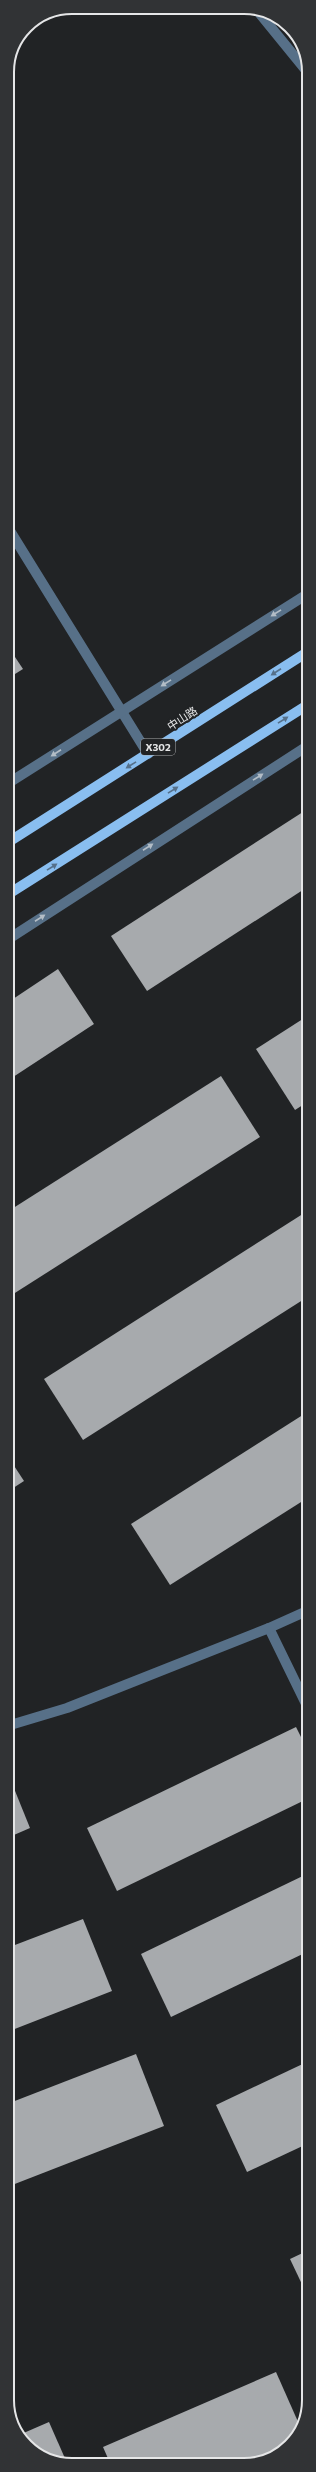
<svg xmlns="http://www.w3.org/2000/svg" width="316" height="2472" font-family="Commissioner,'Noto Sans SC',sans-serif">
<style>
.building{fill:#a7aaad}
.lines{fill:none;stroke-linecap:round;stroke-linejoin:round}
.minor{stroke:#577088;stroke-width:10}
.major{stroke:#89bef0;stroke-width:10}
.oneway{fill:#b3bdc6}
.oneway2{fill:#55708a}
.labels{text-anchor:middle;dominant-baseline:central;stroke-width:4;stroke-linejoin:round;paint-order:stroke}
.shield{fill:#212325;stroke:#aaacad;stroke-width:1}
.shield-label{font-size:10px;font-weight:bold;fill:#e5e6e7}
.street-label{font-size:11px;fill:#e5e6e7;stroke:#212325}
.rim{fill:none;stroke:#e5e6e7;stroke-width:2}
</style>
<rect width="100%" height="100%" fill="#212325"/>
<g class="building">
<path d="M 7,645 L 23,669 L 7,679 Z"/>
<path d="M 306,810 L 309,814 L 309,886 L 147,991 L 111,936 Z"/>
<path d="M 58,969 L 94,1024 L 7,1081 L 7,1003 Z"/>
<path d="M 309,1015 L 309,1101 L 295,1110 L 256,1049 Z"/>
<path d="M 221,1076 L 260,1137 L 7,1298 L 7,1212 Z"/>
<path d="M 309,1210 L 309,1296 L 83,1440 L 44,1379 Z"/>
<path d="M 309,1411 L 309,1497 L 170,1585 L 131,1524 Z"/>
<path d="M 7,1455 L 24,1481 L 7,1492 Z"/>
<path d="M 296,1727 L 309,1753 L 309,1798 L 117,1891 L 87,1828 Z"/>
<path d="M 7,1771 L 30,1828 L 7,1838 Z"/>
<path d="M 309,1873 L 309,1951 L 171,2017 L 141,1954 Z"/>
<path d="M 83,1919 L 112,1991 L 7,2032 L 7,1948 Z"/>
<path d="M 136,2054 L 164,2126 L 7,2187 L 7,2104 Z"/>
<path d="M 309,2061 L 309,2143 L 247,2172 L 216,2105 Z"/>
<path d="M 309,2250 L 309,2299 L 290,2259 Z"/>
<path d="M 276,2372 L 299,2424 L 290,2446 L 249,2465 L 110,2463 L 103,2447 Z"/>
<path d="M 49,2422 L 67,2463 L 55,2463 L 23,2443 L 19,2435 Z"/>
</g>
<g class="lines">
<g class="minor">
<path d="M 256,9 L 309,74"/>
<path d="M 7,526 L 148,754"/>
<path d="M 7,784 L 309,593"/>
<path d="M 7,940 L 309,745"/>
<path d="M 269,1628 L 309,1710"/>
<path d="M 7,1726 L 67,1708 L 269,1628 L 309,1610"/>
</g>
<g class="major">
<path d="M 7,843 L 309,651"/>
<path d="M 7,895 L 309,704"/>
</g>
</g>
<defs><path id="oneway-solid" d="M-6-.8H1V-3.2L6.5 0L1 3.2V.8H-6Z"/></defs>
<g class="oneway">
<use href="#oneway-solid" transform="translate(276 613) rotate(148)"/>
<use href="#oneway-solid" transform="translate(166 683) rotate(148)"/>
<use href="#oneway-solid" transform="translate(56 753) rotate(147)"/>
<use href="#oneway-solid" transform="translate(258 777) rotate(-32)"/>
<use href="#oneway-solid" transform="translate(148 847) rotate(-33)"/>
<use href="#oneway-solid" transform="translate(40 918) rotate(-33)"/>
</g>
<g class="oneway2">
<use href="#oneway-solid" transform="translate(276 672) rotate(147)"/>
<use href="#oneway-solid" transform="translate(283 720) rotate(-32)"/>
<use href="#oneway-solid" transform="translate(131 765) rotate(148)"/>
<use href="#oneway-solid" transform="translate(173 790) rotate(-32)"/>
<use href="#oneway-solid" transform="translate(52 867) rotate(-32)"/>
</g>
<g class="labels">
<rect class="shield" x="141" y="739" width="34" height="16" rx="3"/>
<g class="shield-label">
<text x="158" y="747">X302</text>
</g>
<g class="street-label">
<text transform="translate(182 718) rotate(-33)">中山路</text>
</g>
</g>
<path d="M0 0H316V2472H0ZM72 14H244A58 58 0 0 1 302 72V2400A58 58 0 0 1 244 2458H72A58 58 0 0 1 14 2400V72A58 58 0 0 1 72 14Z" fill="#313335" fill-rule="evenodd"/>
<path class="rim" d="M72 14H244A58 58 0 0 1 302 72V2400A58 58 0 0 1 244 2458H72A58 58 0 0 1 14 2400V72A58 58 0 0 1 72 14Z"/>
</svg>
